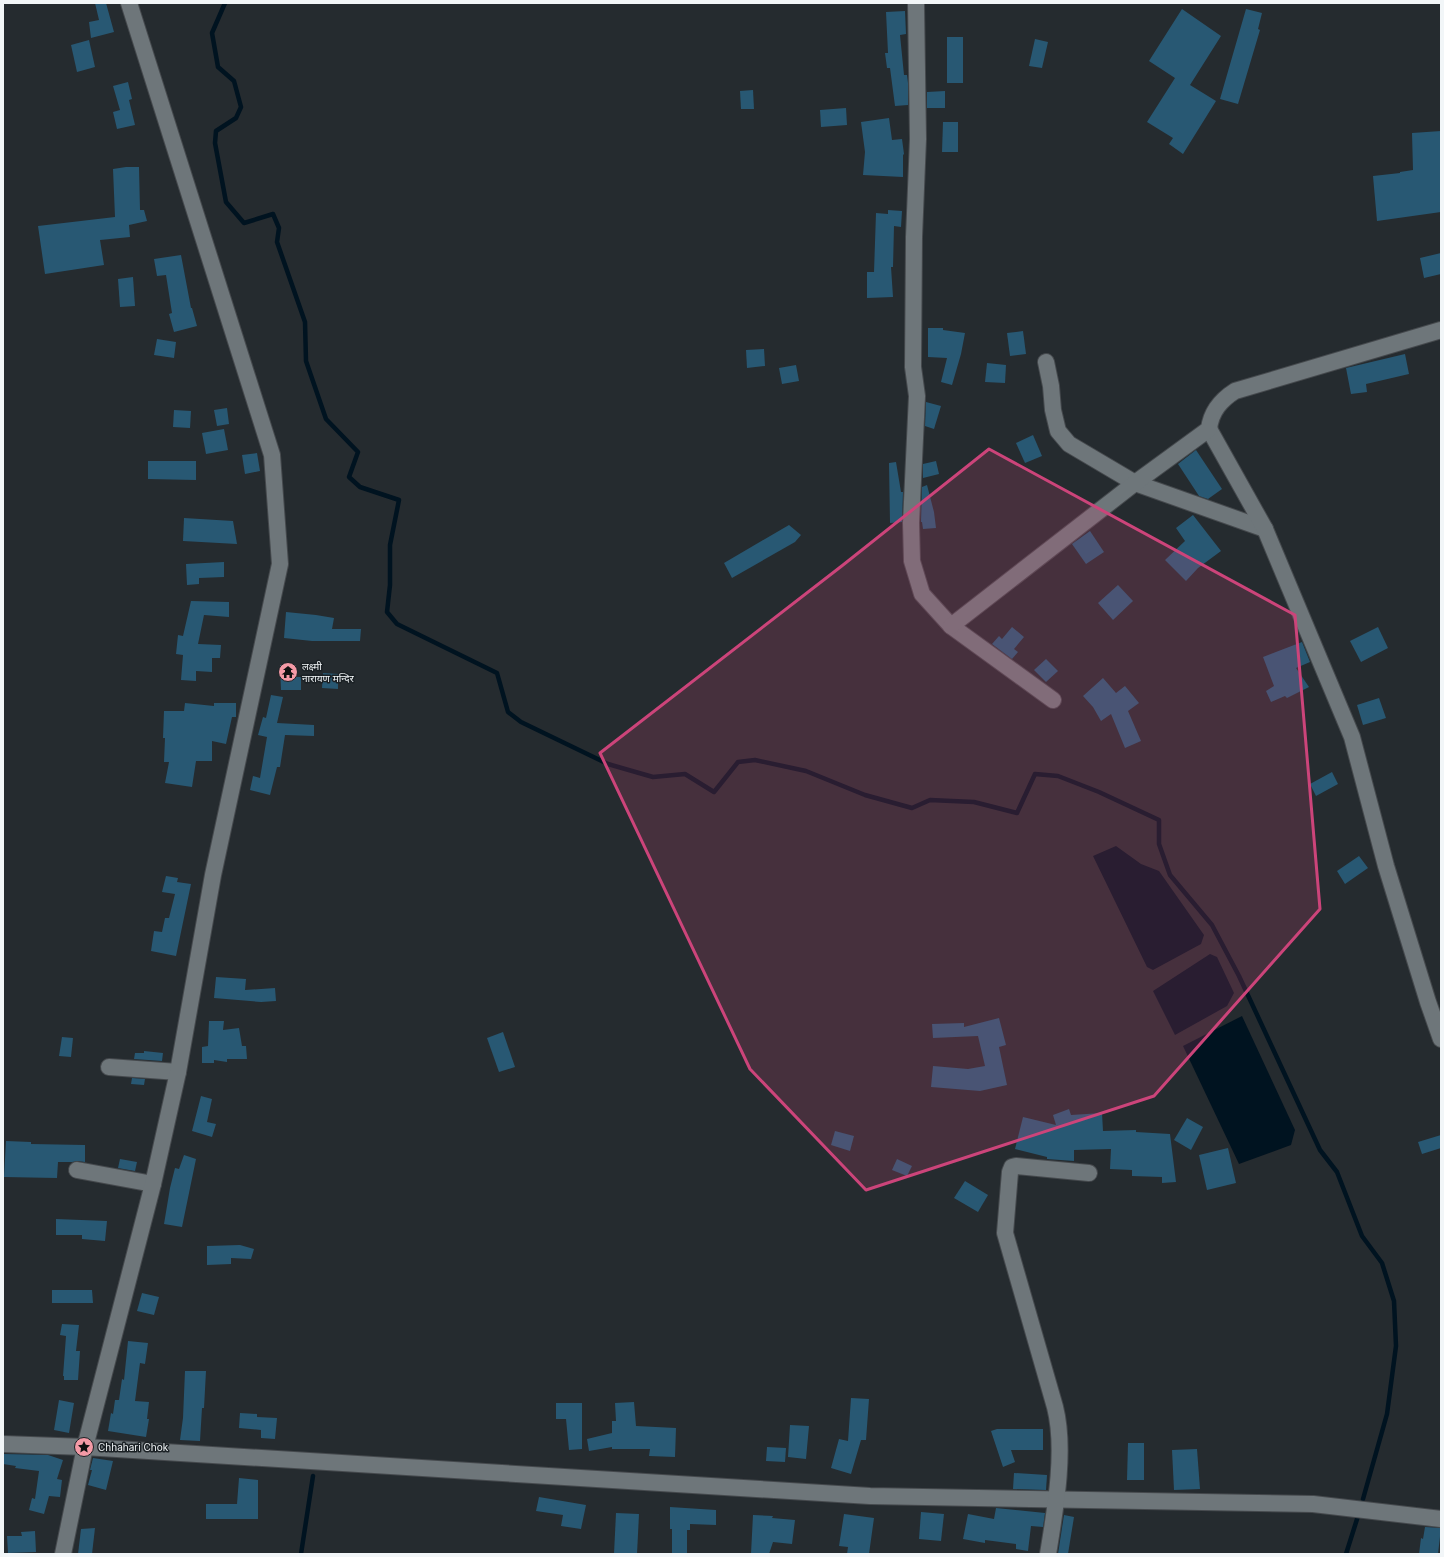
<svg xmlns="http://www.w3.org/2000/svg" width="1444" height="1557" font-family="Inter,'Noto Sans Devanagari',sans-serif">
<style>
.water{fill:#001320}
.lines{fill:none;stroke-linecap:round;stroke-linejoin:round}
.stream{stroke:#001320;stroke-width:4.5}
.building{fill:#285873}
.minor-casing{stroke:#45494d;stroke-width:18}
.minor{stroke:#6e767a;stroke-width:16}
.marked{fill:#cc447a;fill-opacity:0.2;stroke:#cc447a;stroke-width:3;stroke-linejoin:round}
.labels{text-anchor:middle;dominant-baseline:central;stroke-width:3;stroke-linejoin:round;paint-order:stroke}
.poi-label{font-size:10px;fill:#f2f6f8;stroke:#1b2125;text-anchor:start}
</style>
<rect width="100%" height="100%" fill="#252b2f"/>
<g class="water">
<path d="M 1116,846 L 1141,864 L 1159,871 L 1204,935 L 1201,944 L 1153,970 L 1147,967 L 1093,856 Z"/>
<path d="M 1210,954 L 1217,957 L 1234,993 L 1227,1006 L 1175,1035 L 1153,991 Z"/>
<path d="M 1242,1016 L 1295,1130 L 1291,1145 L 1239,1164 L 1183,1046 Z"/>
</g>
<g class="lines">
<g class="stream">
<path d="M 225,3 L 212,33 L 218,67 L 234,81 L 241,107 L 236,118 L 216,131 L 215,143 L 226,202 L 244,223 L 273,214 L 279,228 L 277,242 L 305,322 L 306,361 L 326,419 L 358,452 L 349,477 L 360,487 L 399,500 L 390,545 L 390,585 L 387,612 L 397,624 L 497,673 L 508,712 L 521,722 L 608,764 L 653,777 L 685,774 L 714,792 L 738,762 L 755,760 L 806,771 L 865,795 L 912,808 L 930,800 L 974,802 L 1017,813 L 1035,774 L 1058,776 L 1099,792 L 1159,820 L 1159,844 L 1170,875 L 1212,925 L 1239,976 L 1320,1150 L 1337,1172 L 1362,1236 L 1382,1263 L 1394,1301 L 1396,1346 L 1387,1414 L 1363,1499"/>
<path d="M 301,1554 L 313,1476"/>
<path d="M 1346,1554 L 1358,1516"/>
</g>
</g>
<g class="building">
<path d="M 95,3 L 106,3 L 114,32 L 91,38 L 89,22 L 99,20 Z"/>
<path d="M 1182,9 L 1221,36 L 1190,85 L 1216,101 L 1183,154 L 1169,144 L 1173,138 L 1147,122 L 1175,78 L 1149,61 Z"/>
<path d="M 1246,9 L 1262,13 L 1258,29 L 1260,30 L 1238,104 L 1220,99 Z"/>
<path d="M 905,11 L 906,34 L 900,35 L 904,75 L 907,75 L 908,83 L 908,105 L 895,106 L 890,68 L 887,68 L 885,53 L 888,53 L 886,12 Z"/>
<rect x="947" y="37" width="16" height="46"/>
<path d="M 1035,39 L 1048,42 L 1042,68 L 1029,66 Z"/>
<path d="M 89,40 L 95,67 L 77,72 L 71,45 Z"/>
<path d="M 128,82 L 132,99 L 129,100 L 135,125 L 117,129 L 113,112 L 120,110 L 113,86 Z"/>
<path d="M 753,90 L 754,109 L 741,109 L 740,91 Z"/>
<path d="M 945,91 L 945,108 L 927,108 L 927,92 Z"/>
<path d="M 846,108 L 847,125 L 821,127 L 820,110 Z"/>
<path d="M 889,118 L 892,140 L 902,139 L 904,154 L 903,155 L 903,177 L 863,175 L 865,152 L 861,122 Z"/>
<path d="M 943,122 L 958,122 L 958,152 L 942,152 Z"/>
<path d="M 1441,131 L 1441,212 L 1377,221 L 1373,176 L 1400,173 L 1400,172 L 1413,170 L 1412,133 Z"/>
<path d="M 126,167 L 139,167 L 140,210 L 144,210 L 147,221 L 129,225 L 130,237 L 100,240 L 104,265 L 45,274 L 38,226 L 115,217 L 113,169 Z"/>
<path d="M 888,210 L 902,211 L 901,227 L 894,226 L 893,267 L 891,267 L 893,297 L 867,298 L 867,272 L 874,272 L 876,213 L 888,214 Z"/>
<path d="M 1441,253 L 1441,274 L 1424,278 L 1420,258 Z"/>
<path d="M 181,255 L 191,308 L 192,308 L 197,326 L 174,332 L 169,314 L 172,313 L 166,275 L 157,276 L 154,259 Z"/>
<path d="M 133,277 L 135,306 L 120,307 L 118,279 Z"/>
<path d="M 928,328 L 943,328 L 943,330 L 965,333 L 961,354 L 952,385 L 941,382 L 947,358 L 928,357 Z"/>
<path d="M 1023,331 L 1026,354 L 1010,356 L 1007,333 Z"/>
<path d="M 157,339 L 176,342 L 174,358 L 154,355 Z"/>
<path d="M 764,349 L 765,366 L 747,368 L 746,350 Z"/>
<path d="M 1405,354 L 1409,374 L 1366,384 L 1367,392 L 1351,394 L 1346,368 Z"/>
<path d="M 987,363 L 1006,365 L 1005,383 L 985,382 Z"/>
<path d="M 796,365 L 799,381 L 782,384 L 779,368 Z"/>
<path d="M 926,402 L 941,406 L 934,429 L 925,426 Z"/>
<path d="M 227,408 L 229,424 L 217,426 L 214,410 Z"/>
<path d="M 174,410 L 191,411 L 190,428 L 173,427 Z"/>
<path d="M 224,429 L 228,450 L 206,454 L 202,433 Z"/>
<path d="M 1033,435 L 1042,456 L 1025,463 L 1016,443 Z"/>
<path d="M 1196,450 L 1222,489 L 1208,499 L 1199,496 L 1178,464 Z"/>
<path d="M 257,453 L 260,471 L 245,474 L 242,455 Z"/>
<path d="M 148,461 L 196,461 L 196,480 L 148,479 Z"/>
<path d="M 936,461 L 939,474 L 923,478 L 923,464 Z"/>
<path d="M 896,462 L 901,492 L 903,492 L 902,522 L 890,523 L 889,463 Z"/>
<path d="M 927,485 L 934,512 L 936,528 L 923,529 L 922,522 L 921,522 L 922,487 Z"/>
<path d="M 1193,515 L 1221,551 L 1198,568 L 1186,581 L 1165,560 L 1185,541 L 1176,528 Z"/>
<path d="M 184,518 L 233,521 L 237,544 L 183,541 Z"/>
<path d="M 789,525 L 801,535 L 795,542 L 732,578 L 724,563 Z"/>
<path d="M 1090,531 L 1104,552 L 1086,564 L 1072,544 Z"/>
<path d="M 224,562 L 224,577 L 199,578 L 199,584 L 187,585 L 186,564 Z"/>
<path d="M 1118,585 L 1133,601 L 1113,620 L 1098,603 Z"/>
<path d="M 191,601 L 229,602 L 229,617 L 204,615 L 198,644 L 221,645 L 220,658 L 212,658 L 212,672 L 196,671 L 196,681 L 181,680 L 183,655 L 176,654 L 178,635 L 183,636 Z"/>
<path d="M 286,612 L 316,615 L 334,618 L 332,629 L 361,629 L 360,641 L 312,641 L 284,638 Z"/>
<path d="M 1012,627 L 1024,637 L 1014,649 L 1018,652 L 1012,659 L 992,644 L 999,636 L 1002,639 Z"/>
<path d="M 1378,627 L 1388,648 L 1361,662 L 1350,641 Z"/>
<path d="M 1302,642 L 1310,662 L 1296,668 L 1309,687 L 1287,698 L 1285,696 L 1271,702 L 1266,691 L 1274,686 L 1263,657 Z"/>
<path d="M 1046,659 L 1058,671 L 1046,682 L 1034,670 Z"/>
<path d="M 293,664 L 294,677 L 301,677 L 301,690 L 281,690 L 280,665 Z"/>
<path d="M 323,673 L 338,674 L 338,689 L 322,688 Z"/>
<path d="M 1103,678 L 1116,693 L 1125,686 L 1139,703 L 1128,711 L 1141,741 L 1125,748 L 1111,714 L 1101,721 L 1093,707 L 1083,696 Z"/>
<path d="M 271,695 L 283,697 L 277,723 L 314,725 L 314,736 L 285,735 L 280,767 L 277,767 L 270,795 L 250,790 L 253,776 L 260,778 L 267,737 L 258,735 L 263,717 L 266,718 Z"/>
<path d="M 1379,698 L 1386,718 L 1363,725 L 1357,705 Z"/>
<path d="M 185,703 L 214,706 L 214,703 L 236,703 L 236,717 L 232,717 L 226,744 L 212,741 L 212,761 L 196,761 L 192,787 L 165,783 L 169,762 L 164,762 L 165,738 L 163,738 L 164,711 L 184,711 Z"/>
<path d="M 1332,772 L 1338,784 L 1316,796 L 1310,784 Z"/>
<path d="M 1359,856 L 1368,868 L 1345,884 L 1337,871 Z"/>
<path d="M 166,876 L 178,878 L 177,882 L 191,884 L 176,956 L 151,951 L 154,931 L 162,932 L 165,918 L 169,918 L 175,894 L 162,892 Z"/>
<path d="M 216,977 L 246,979 L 245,990 L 275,988 L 276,1001 L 261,1002 L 214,998 Z"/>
<path d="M 999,1018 L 1006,1045 L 999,1047 L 1007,1085 L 980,1091 L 931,1087 L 933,1066 L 968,1069 L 985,1066 L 978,1036 L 933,1038 L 932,1024 L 964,1023 L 964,1027 Z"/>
<path d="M 209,1021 L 224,1021 L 223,1030 L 239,1028 L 242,1046 L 246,1046 L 247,1059 L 227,1059 L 227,1062 L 214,1060 L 214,1063 L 202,1063 L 202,1047 L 208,1046 Z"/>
<path d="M 503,1032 L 515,1067 L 499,1072 L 487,1038 Z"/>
<path d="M 62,1037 L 73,1038 L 71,1057 L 59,1056 Z"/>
<path d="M 144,1051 L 163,1053 L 162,1061 L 134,1059 L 135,1053 L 144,1053 Z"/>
<path d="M 132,1078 L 145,1079 L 144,1085 L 131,1084 Z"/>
<path d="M 201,1096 L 212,1099 L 207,1122 L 216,1124 L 212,1137 L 192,1131 Z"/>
<path d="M 1069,1109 L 1071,1115 L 1102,1113 L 1103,1131 L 1136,1130 L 1136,1132 L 1170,1134 L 1176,1182 L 1162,1183 L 1162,1177 L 1132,1176 L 1132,1170 L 1110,1169 L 1111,1149 L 1074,1150 L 1074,1161 L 1047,1159 L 1047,1157 L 1015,1149 L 1023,1117 L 1056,1125 L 1053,1115 Z"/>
<path d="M 1187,1118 L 1203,1127 L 1191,1150 L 1174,1140 Z"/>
<path d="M 835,1131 L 854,1136 L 850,1151 L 831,1145 Z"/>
<path d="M 1441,1135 L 1441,1148 L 1422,1154 L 1418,1142 Z"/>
<path d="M 6,1141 L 31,1142 L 31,1144 L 85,1145 L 85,1162 L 78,1161 L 72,1162 L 58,1162 L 57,1178 L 4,1177 Z"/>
<path d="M 1228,1148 L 1236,1183 L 1207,1190 L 1199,1155 Z"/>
<path d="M 184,1155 L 196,1159 L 182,1227 L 164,1224 L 170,1188 L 175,1168 L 179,1169 Z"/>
<path d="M 120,1159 L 137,1162 L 135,1171 L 118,1168 Z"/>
<path d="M 897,1159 L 912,1166 L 907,1176 L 892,1170 Z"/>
<path d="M 965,1181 L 988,1195 L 978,1212 L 954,1198 Z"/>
<path d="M 56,1219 L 107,1221 L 105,1241 L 82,1239 L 82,1235 L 56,1235 Z"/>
<path d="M 240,1245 L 254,1249 L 251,1259 L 231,1258 L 231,1264 L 207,1265 L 207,1246 Z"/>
<path d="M 52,1290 L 92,1290 L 93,1303 L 52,1303 Z"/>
<path d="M 142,1293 L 159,1297 L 154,1315 L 137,1311 Z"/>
<path d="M 62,1324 L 79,1325 L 76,1351 L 80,1351 L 78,1380 L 64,1380 L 64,1376 L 63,1376 L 66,1336 L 60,1335 Z"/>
<path d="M 128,1341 L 148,1343 L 145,1364 L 140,1363 L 135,1401 L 149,1402 L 147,1419 L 149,1419 L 146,1437 L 108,1431 L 111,1413 L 113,1414 L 115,1400 L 119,1400 L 122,1379 L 124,1380 Z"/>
<path d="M 185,1371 L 206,1371 L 204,1408 L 202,1408 L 200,1441 L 180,1440 L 183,1418 Z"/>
<path d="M 851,1398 L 869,1399 L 866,1440 L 861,1440 L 851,1474 L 831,1468 L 839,1439 L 848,1441 Z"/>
<path d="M 59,1400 L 74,1403 L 69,1433 L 54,1430 Z"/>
<path d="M 634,1402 L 636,1426 L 676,1428 L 675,1457 L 649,1456 L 650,1449 L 612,1449 L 612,1447 L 589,1451 L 587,1439 L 612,1433 L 612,1421 L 616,1421 L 615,1403 Z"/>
<path d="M 556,1403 L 582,1403 L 582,1449 L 569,1450 L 566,1419 L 556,1419 Z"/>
<path d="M 240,1413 L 257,1414 L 257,1417 L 277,1418 L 275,1439 L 261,1438 L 261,1430 L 239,1428 Z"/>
<path d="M 790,1425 L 809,1426 L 806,1459 L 788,1457 Z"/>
<path d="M 997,1429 L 1043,1429 L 1043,1450 L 1011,1450 L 1015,1462 L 1003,1467 L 991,1431 Z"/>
<path d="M 1128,1443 L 1144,1443 L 1144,1480 L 1127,1480 Z"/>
<path d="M 767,1447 L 786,1448 L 785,1462 L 766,1461 Z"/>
<path d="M 1197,1449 L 1200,1489 L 1174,1490 L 1172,1450 Z"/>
<path d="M 3,1454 L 48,1455 L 63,1460 L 57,1479 L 62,1480 L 60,1497 L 49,1496 L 44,1514 L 29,1510 L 32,1498 L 35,1499 L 39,1471 L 15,1468 L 16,1466 L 3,1464 Z"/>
<path d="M 93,1458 L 113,1461 L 106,1490 L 88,1485 L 92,1470 L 90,1470 Z"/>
<path d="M 1014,1473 L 1047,1475 L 1046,1490 L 1013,1489 Z"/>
<path d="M 239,1478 L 258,1480 L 258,1519 L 206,1519 L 206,1504 L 237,1504 Z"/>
<path d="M 539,1497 L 586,1505 L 581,1529 L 561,1526 L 563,1515 L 536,1511 Z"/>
<path d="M 670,1507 L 716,1510 L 716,1525 L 690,1524 L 690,1530 L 687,1530 L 687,1553 L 672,1553 L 672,1529 L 670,1529 Z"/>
<path d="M 996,1508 L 1045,1513 L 1043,1527 L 1031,1526 L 1028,1551 L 1016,1549 L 1016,1544 L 985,1540 L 985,1543 L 963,1539 L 968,1514 L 994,1519 Z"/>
<path d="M 921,1512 L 944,1514 L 941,1541 L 919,1539 Z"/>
<path d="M 616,1513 L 639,1514 L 637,1554 L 614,1554 Z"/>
<path d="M 844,1514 L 874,1518 L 869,1554 L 847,1554 L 848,1547 L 839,1546 Z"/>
<path d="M 753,1515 L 773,1516 L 772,1518 L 795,1520 L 792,1544 L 773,1542 L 769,1554 L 751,1554 Z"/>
<path d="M 1064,1515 L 1074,1517 L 1068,1554 L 1058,1554 Z"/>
<path d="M 1425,1527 L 1441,1528 L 1438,1554 L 1419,1554 L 1421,1538 L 1423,1539 Z"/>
<path d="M 95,1528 L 92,1554 L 78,1554 L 81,1529 Z"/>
<path d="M 35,1531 L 36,1552 L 8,1553 L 7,1536 L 22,1536 L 21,1532 Z"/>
</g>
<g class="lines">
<defs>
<g id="minor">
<path d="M 916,3 L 918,139 L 914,237 L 913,367 L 917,396 L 911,523 L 912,561 L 922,594 L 951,626 L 1053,700"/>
<path d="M 1046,362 L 1051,386 L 1053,410 L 1058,431 L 1069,444 L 1135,483 L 1265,529"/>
<path d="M 1209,429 L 1265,529 L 1352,737 L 1386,866 L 1428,1002 L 1441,1039"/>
<path d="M 951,626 L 1135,483 L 1209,429 C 1211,411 1221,400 1235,391 L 1441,330"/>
<path d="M 109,1067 L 178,1072"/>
<path d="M 77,1170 L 153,1184"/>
<path d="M 3,1444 L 85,1447 L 870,1496 L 1313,1504 L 1441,1519"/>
<path d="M 63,1554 L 85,1447 L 153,1184 L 178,1072 L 213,875 L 280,564 L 272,455 L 129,3"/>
<path d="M 1048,1554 C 1055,1511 1066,1450 1055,1407 L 1005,1233 L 1010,1172 L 1012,1167 L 1016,1166 L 1089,1173"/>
</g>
</defs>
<use href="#minor" class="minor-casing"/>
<use href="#minor" class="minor"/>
</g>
<path class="marked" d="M 989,449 L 1295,615 L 1320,909 L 1154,1096 L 866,1190 L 750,1069 L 600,753 L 843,565 Z"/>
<defs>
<symbol id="temple-disc" viewBox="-11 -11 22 22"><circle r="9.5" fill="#f49aa6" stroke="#1b2125"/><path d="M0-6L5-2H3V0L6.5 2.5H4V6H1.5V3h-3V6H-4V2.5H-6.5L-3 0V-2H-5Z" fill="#111"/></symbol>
<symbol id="sight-disc" viewBox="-11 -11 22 22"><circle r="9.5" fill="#f49aa6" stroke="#1b2125"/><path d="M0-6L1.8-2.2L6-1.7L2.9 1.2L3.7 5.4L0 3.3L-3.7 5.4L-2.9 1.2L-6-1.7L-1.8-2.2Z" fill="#111"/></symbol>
</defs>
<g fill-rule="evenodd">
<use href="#temple-disc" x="277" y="661" width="22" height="22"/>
<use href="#sight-disc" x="73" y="1436" width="22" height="22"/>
</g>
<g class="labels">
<g class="poi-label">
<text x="302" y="666">लक्ष्मी<tspan x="302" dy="12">नारायण मन्दिर</tspan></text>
<text x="98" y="1447">Chhahari Chok</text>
</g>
</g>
<rect width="1444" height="1557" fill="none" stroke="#f2f6f8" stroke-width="8"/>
</svg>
